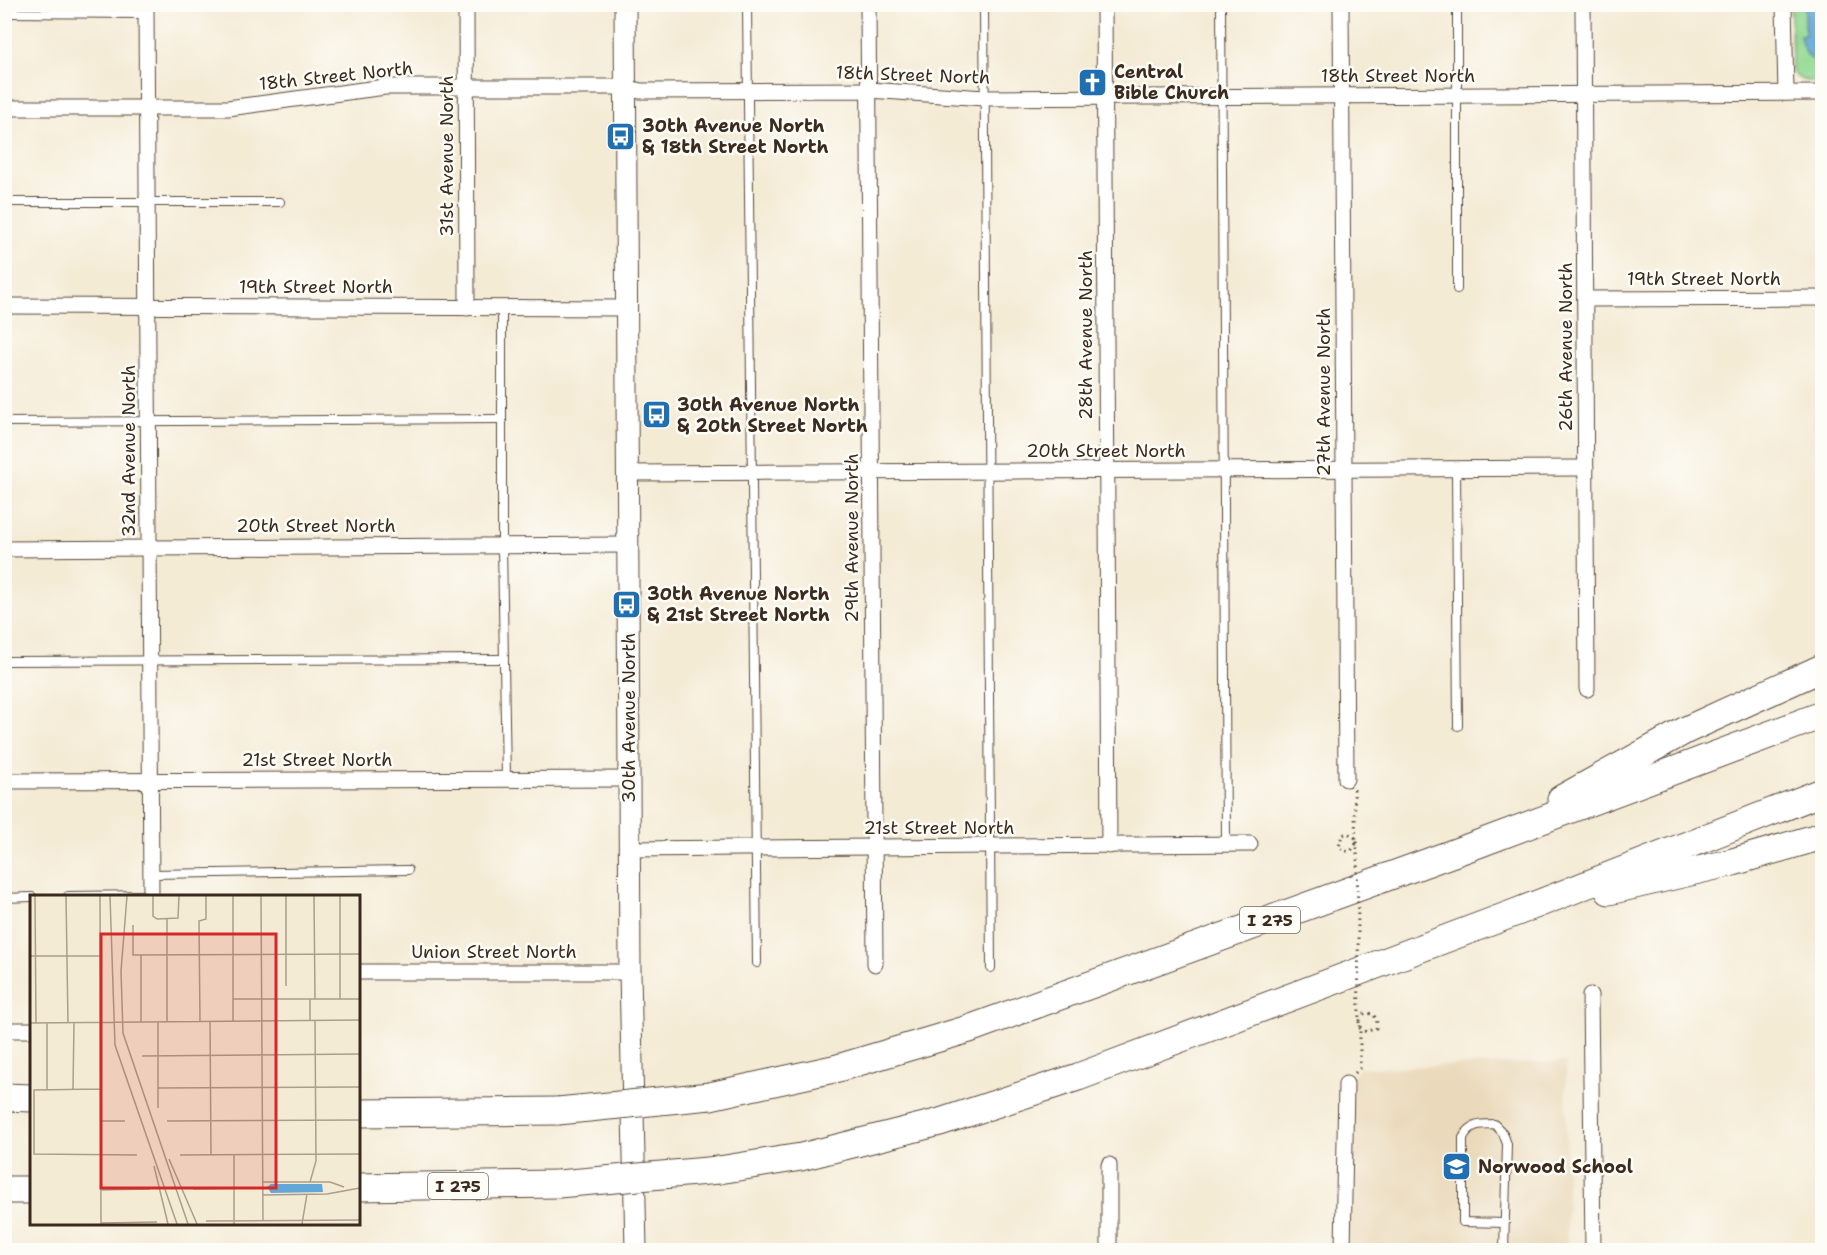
<svg xmlns="http://www.w3.org/2000/svg" width="1827" height="1255" font-family="'Shantell Sans',sans-serif">
<style>
.built{fill:#ead9ba}
.green{fill:#92d993;stroke:#668258;stroke-width:1.5}
.water{fill:#62a7d8;stroke:#4e687b;stroke-width:1.5}
.lines{fill:none;stroke-linecap:round;stroke-linejoin:round}
.lane-casing{stroke:#574739;stroke-width:10}
.street-casing{stroke:#574739;stroke-width:17}
.secondary-casing{stroke:#574739;stroke-width:23}
.highway-casing{stroke:#574739;stroke-width:29}
.path{stroke:#574739;stroke-width:3;stroke-dasharray:1.5 4.5;stroke-linecap:butt}
.lane{stroke:#fff;stroke-width:8}
.street{stroke:#fff;stroke-width:15}
.secondary{stroke:#fff;stroke-width:21}
.highway{stroke:#fff;stroke-width:27}
.highway-bridge-casing{stroke:#574739;stroke-width:29;stroke-linecap:butt}
.path-bridge{stroke:#574739;stroke-width:3;stroke-dasharray:1.5 4.5;stroke-linecap:butt}
.highway-bridge{stroke:#fff;stroke-width:27}
.labels{text-anchor:middle;dominant-baseline:central;stroke-width:5;stroke-linejoin:round;paint-order:stroke}
.shield{fill:#fdfcf7;stroke:#75695f;stroke-width:1.5}
.shield-label{font-size:16px;font-weight:bold;fill:#3b2a1e}
.poi-label{font-size:18px;font-weight:bold;fill:#3b2a1e;stroke:#fdfcf7;text-anchor:start}
.street-label{font-size:18px;fill:#3b2a1e;stroke:#fdfcf7}
.inset-road{fill:none;stroke:#aa9e8c;stroke-width:1.5}
.view{fill:#d62828;fill-opacity:0.15;stroke:#d62828;stroke-width:3}
.inset-edge{fill:none;stroke:#3b2a1e;stroke-width:3}
</style>
<rect width="100%" height="100%" fill="#fdfcf7"/>
<filter id="ink" filterUnits="userSpaceOnUse"><feTurbulence type="fractalNoise" baseFrequency=".0167" numOctaves="2"/><feDisplacementMap in="SourceGraphic" scale="12" xChannelSelector="R" yChannelSelector="G"/><feConvolveMatrix kernelMatrix="1 2 1 2 8 2 1 2 1" color-interpolation-filters="sRGB"/></filter>
<filter id="wash" filterUnits="userSpaceOnUse"><feTurbulence type="fractalNoise" baseFrequency=".008" numOctaves="4" result="noise"/><feDisplacementMap in="SourceGraphic" scale="24" xChannelSelector="R" yChannelSelector="G"/><feGaussianBlur stdDeviation="1.35" result="paint"/><feColorMatrix in="noise" values="0 0 0 0 0 0 0 0 0 0 0 0 0 0 0 0 0 1.4 0 .05"/><feComposite in="paint" operator="in"/></filter>
<g filter="url(#wash)">
<rect width="100%" height="100%" fill="#f4ebd5"/>
<path class="built" d="M 1566,1062 L 1567,1250 L 1347,1250 L 1346,1084 L 1360,1068 Z"/>
<path class="green" d="M 1791,5 L 1822,5 L 1822,82 C 1810,81 1798,83 1792,70 Z"/>
<path class="water" d="M 1805,5 L 1822,5 L 1822,65 C 1808,60 1802,50 1800,36 L 1805,35 Z"/>
</g>
<g filter="url(#ink)">
<g class="lines">
<defs>
<g id="lane">
<path d="M 747,4 L 757,963"/>
<path d="M 984,4 L 991,968"/>
<path d="M 1221,4 L 1226,844"/>
<path d="M 1457,4 L 1457,289"/>
<path d="M 4,13 L 147,14"/>
<path d="M 4,202 L 280,202"/>
<path d="M 502,308 L 502,545 L 506,779"/>
<path d="M 4,422 L 502,419"/>
<path d="M 1456,469 L 1458,726"/>
<path d="M 4,661 L 504,659"/>
<path d="M 151,874 L 408,870"/>
<path d="M 68,896 L 151,895"/>
<path d="M 4,898 L 32,897"/>
<path d="M 1504,1250 L 1507,1144 L 1503,1133 L 1494,1124 C 1479,1124 1470,1124 1463,1138 L 1463,1222 L 1505,1223"/>
</g>
<g id="street">
<path d="M 146,4 L 151,896"/>
<path d="M 466,4 L 467,308"/>
<path d="M 868,4 L 875,964"/>
<path d="M 1104,4 L 1109,846"/>
<path d="M 1341,4 L 1346,779"/>
<path d="M 1583,4 L 1587,689"/>
<path d="M 1784,4 L 1786,93"/>
<path d="M 4,108 L 228,108 L 385,87 L 626,87 L 640,91 L 869,90 L 984,98 L 1822,93"/>
<path d="M 1585,299 L 1822,298"/>
<path d="M 4,306 L 626,308"/>
<path d="M 627,473 L 1586,468"/>
<path d="M 4,549 L 628,545"/>
<path d="M 4,781 L 629,779"/>
<path d="M 629,849 L 1250,844"/>
<path d="M 358,972 L 630,972"/>
<path d="M 1590,995 L 1593,1250"/>
<path d="M 4,1030 L 32,1030"/>
<path d="M 1109,1165 L 1109,1250"/>
<path d="M 1343,1250 L 1346,1084"/>
</g>
<path id="secondary" d="M 625,4 L 630,972 L 636,1250"/>
<g id="highway">
<path d="M 1561,799 L 1686,730 L 1822,668"/>
<path d="M 1609,891 L 1733,862 L 1822,836"/>
<path d="M 710,1096 L 838,1068 L 969,1029 L 1478,844 L 1822,715"/>
<path d="M 4,1097 L 32,1098"/>
<path d="M 358,1113 L 558,1111"/>
<path d="M 719,1170 L 801,1157 L 940,1122 L 1078,1077 L 1517,912 L 1822,792"/>
<path d="M 358,1187 L 558,1184"/>
<path d="M 4,1190 L 32,1190"/>
</g>
</defs>
<use href="#lane" class="lane-casing"/>
<use href="#street" class="street-casing"/>
<use href="#secondary" class="secondary-casing"/>
<use href="#highway" class="highway-casing"/>
<g class="path">
<path d="M 1354,789 L 1356,844"/>
<path d="M 1355,1073 L 1360,1068 L 1360,1016"/>
</g>
<use href="#lane" class="lane"/>
<use href="#street" class="street"/>
<use href="#secondary" class="secondary"/>
<use href="#highway" class="highway"/>
<defs>
<g id="highway-bridge">
<path d="M 558,1111 L 710,1096"/>
<path d="M 558,1184 L 719,1170"/>
</g>
</defs>
<use href="#highway-bridge" class="highway-bridge-casing"/>
<path class="path-bridge" d="M 1356,844 L 1351,851 L 1344,851 L 1339,847 L 1342,835 L 1348,833 L 1357,839 L 1359,1023 L 1360,1028 L 1366,1032 L 1376,1028 L 1377,1020 L 1373,1014 L 1366,1013 L 1360,1016"/>
<use href="#highway-bridge" class="highway-bridge"/>
</g>
</g>
<defs>
<symbol id="church-square" viewBox="-11 -11 22 22"><rect x="-9" y="-9" width="18" height="18" rx="4" fill="#1f6fb2" stroke="#fdfcf7"/><path d="M-1.2-6h2.4v3.5h3.3v2.4h-3.3V6h-2.4V-.1h-3.3v-2.4h3.3Z" fill="#fff"/></symbol>
<symbol id="bus-square" viewBox="-11 -11 22 22"><rect x="-9" y="-9" width="18" height="18" rx="4" fill="#1f6fb2" stroke="#fdfcf7"/><path d="M-5-6H5V4H4V6H2V4H-2V6H-4V4H-5ZM-3.5-4V0h7V-4ZM-3.5 1.2v1.5H-2V1.2ZM2 1.2v1.5H3.5V1.2Z" fill="#fff"/></symbol>
<symbol id="school-square" viewBox="-11 -11 22 22"><rect x="-9" y="-9" width="18" height="18" rx="4" fill="#1f6fb2" stroke="#fdfcf7"/><path d="M0-5L7-2L0 1L-7-2ZM-4 1L0 2.5L4 1V4Q0 6-4 4Z" fill="#fff"/></symbol>
</defs>
<g fill-rule="evenodd">
<use href="#church-square" x="1076" y="66" width="33" height="33"/>
<use href="#bus-square" x="604" y="120" width="33" height="33"/>
<use href="#bus-square" x="640" y="398" width="33" height="33"/>
<use href="#bus-square" x="610" y="588" width="33" height="33"/>
<use href="#school-square" x="1440" y="1150" width="33" height="33"/>
</g>
<g class="labels">
<g class="shield">
<rect x="1240" y="907" width="60" height="26" rx="4.5"/>
<rect x="428" y="1173" width="60" height="26" rx="4.5"/>
</g>
<g class="shield-label">
<text x="1270" y="920">I 275</text>
<text x="458" y="1186">I 275</text>
</g>
<g class="poi-label">
<text x="1114" y="72">Central<tspan x="1114" dy="21">Bible Church</tspan></text>
<text x="642" y="126">30th Avenue North<tspan x="642" dy="21">&amp; 18th Street North</tspan></text>
<text x="677" y="405">30th Avenue North<tspan x="677" dy="21">&amp; 20th Street North</tspan></text>
<text x="647" y="594">30th Avenue North<tspan x="647" dy="21">&amp; 21st Street North</tspan></text>
<text x="1478" y="1167">Norwood School</text>
</g>
<g class="street-label">
<text transform="translate(913 75) rotate(2)">18th Street North</text>
<text transform="translate(336 76) rotate(-6)">18th Street North</text>
<text x="1398" y="76">18th Street North</text>
<text transform="translate(447 156) rotate(-90)">31st Avenue North</text>
<text x="1704" y="279">19th Street North</text>
<text x="316" y="287">19th Street North</text>
<text transform="translate(1086 335) rotate(-90)">28th Avenue North</text>
<text transform="translate(1566 347) rotate(-90)">26th Avenue North</text>
<text transform="translate(1324 392) rotate(-90)">27th Avenue North</text>
<text transform="translate(129 451) rotate(-90)">32nd Avenue North</text>
<text x="1106" y="451">20th Street North</text>
<text x="316" y="526">20th Street North</text>
<text transform="translate(852 538) rotate(-90)">29th Avenue North</text>
<text transform="translate(629 718) rotate(-90)">30th Avenue North</text>
<text x="317" y="760">21st Street North</text>
<text x="939" y="828">21st Street North</text>
<text x="494" y="952">Union Street North</text>
</g>
</g>
<g transform="translate(30 895)">
<rect width="330" height="330" fill="#f4ebd5"/>
<path d="M 241,289 L 292,289 L 293,297 L 241,298 L 237,292 Z" fill="#62a7d8"/>
<path class="inset-road" d="M 5,1 L 6,128M 36,1 L 38,128M 70,1 L 71,329M 80,1 L 85,150 L 147,329M 97,1 L 91,76 L 93,138 L 158,329M 123,1 L 123,21 L 127,24 L 148,23 L 149,1M 231,1 L 233,326M 284,1 L 285,104M 310,1 L 310,104M 137,24 L 137,127M 103,30 L 103,60 L 330,59M 111,60 L 111,127M 0,61 L 70,61M 256,91 L 256,1M 203,104 L 330,104M 170,126 L 169,26 L 176,24 L 176,1M 180,126 L 181,260M 203,126 L 203,1M 280,126 L 280,104M 128,127 L 128,213M 0,128 L 330,125M 112,161 L 330,159M 128,193 L 330,192M 43,194 L 44,128M 70,194 L 4,195 L 4,259 L 107,260M 17,195 L 17,128M 71,226 L 95,226M 137,226 L 330,225M 204,259 L 204,329M 150,260 L 330,259M 139,264 L 167,329M 124,271 L 138,329M 233,287 L 300,287 L 314,292M 280,287 L 286,266 L 285,126M 163,294 L 233,293M 71,295 L 120,294M 233,300 L 297,299 L 330,293M 176,326 L 330,325M 71,328 L 127,327M 272,329 L 277,299"/>
<path class="view" d="M 71,39 L 246,39 L 246,293 L 71,293 Z"/>
<rect width="330" height="330" class="inset-edge"/>
</g>
<rect width="1827" height="1255" fill="none" stroke="#fdfcf7" stroke-width="24"/>
</svg>
